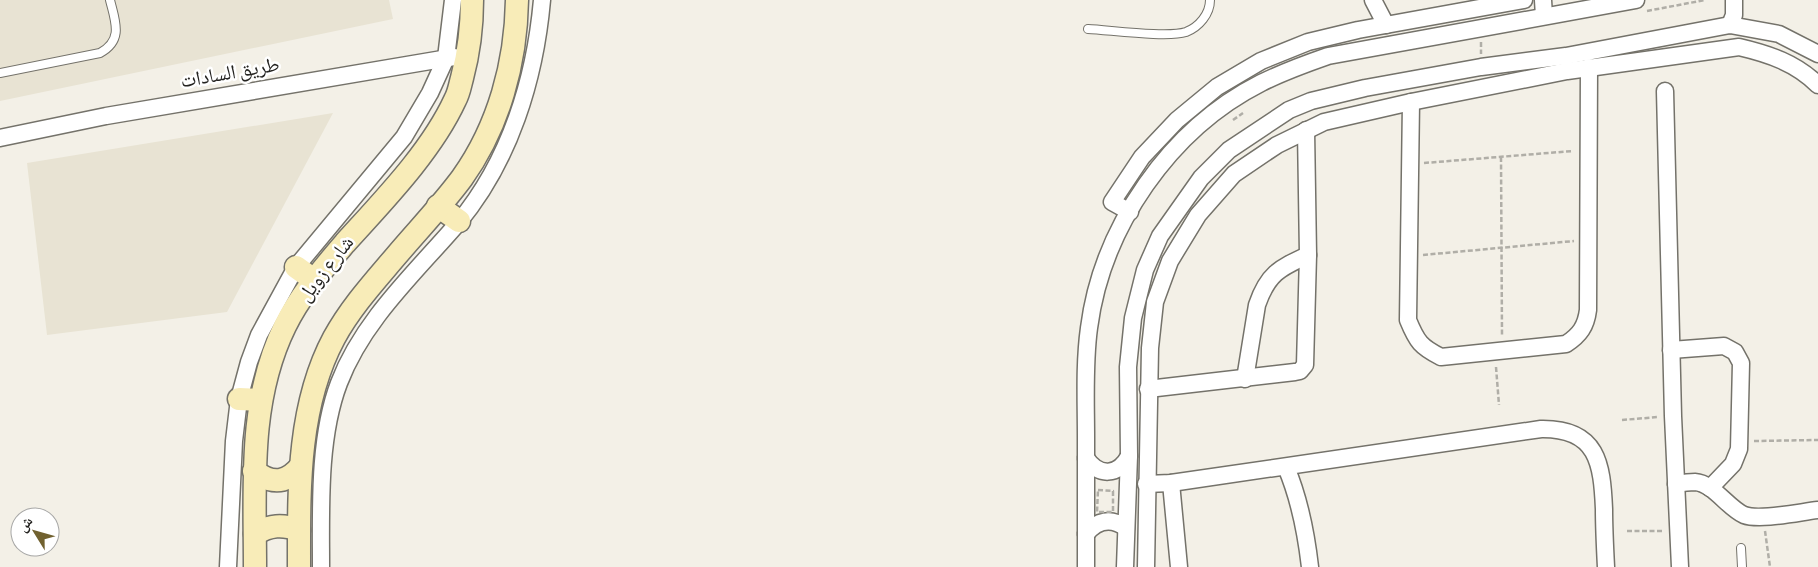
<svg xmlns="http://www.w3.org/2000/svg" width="1818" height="567" font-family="'Alegreya Sans','Noto Naskh Arabic',sans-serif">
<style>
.built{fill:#e8e3d3}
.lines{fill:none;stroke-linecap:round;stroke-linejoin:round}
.lane-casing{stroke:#74726a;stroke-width:10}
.street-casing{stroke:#74726a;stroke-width:19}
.secondary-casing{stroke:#74726a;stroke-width:25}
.path{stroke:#b0aea7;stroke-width:2.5;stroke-dasharray:5 2.5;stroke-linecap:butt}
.lane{stroke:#fff;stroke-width:8}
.street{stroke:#fff;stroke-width:16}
.secondary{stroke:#f8ecb8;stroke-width:22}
.labels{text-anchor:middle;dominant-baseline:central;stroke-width:5;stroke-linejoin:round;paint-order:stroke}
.street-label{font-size:20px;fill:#242320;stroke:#fff}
</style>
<rect width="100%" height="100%" fill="#f3f0e7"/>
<g class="built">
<path d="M 0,0 L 389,0 L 393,19 L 0,101 Z"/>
<path d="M 333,113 L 227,312 L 47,335 L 27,163 Z"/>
</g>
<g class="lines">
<defs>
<g id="lane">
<path d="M 1088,29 C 1110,30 1167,38 1186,32 C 1199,27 1210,14 1210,0"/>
<path d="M 0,73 L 100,53 C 124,40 115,21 110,0"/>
<path d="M 1741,548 L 1742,567"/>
</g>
<g id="street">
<path d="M 1373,0 L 1386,25"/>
<path d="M 1543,0 L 1544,16"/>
<path d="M 1730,25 L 1734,15 L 1734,0"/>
<path d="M 1665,91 L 1673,416 L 1680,567"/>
<path d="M 1411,102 L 1408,320 C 1417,342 1421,347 1441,357 L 1566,344 C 1580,335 1586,326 1588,310 L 1589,67"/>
<path d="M 0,138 L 106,116 L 454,57"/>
<path d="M 1130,212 L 1112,202 L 1142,157 L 1177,120 L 1217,87 L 1261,61 L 1308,42 L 1358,30 L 1524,0"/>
<path d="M 1671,350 L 1724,346 L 1735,352 L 1741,363 L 1739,449 L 1733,464 L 1710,488"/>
<path d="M 1245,379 L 1257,305 C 1268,273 1280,268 1308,255"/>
<path d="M 1148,389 L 1295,372 L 1300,371 L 1305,365 L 1308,255 L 1306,130"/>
<path d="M 1086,458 C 1099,477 1118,476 1129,456"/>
<path d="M 1286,467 C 1300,500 1306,532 1310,567"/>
<path d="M 1171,483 L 1179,567"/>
<path d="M 1146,484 L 1171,483 L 1541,429 C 1598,428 1602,464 1604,509 C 1604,529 1605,548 1606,567"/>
<path d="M 1676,484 C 1682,483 1689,482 1695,482 C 1713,483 1728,508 1744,515 C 1760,521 1800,512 1818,510"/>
<path d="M 1086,534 C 1097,520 1111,517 1126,528"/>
<path d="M 228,567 L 234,441 L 239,399 L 249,362 L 259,335 L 296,267 L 404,137 L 430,93 L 446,58 L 453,0"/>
<path d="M 321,567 C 321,509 318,438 339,383 C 363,320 415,273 458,223 C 510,161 535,79 542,0"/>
<path d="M 1086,567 C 1086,524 1086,481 1086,438 C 1086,402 1084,364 1089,328 C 1102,227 1170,129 1261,83 C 1283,72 1305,64 1328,56 L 1636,0"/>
<path d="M 1125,567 L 1129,456 L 1128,367 L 1133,318 L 1145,270 L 1160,236 L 1201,178 L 1229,150 L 1289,110 L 1311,101 L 1365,88 L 1481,67 L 1566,56 L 1730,25 L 1779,34 L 1818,54"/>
<path d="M 1146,567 L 1150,348 L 1155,302 L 1170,261 L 1198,215 L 1234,174 L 1277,145 L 1324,122 L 1411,102 L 1567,71 L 1739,47 C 1769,54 1796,63 1818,85"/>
</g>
<g id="secondary">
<path d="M 438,206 L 459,221"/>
<path d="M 296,267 L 314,280"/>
<path d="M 239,399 L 261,400"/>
<path d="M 254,471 C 273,485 287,483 301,466"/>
<path d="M 255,534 C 270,525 282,524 299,530"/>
<path d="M 255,567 C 255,486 248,401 285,326 C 300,295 323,269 345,243 C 383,201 431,152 455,100 C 459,93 460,85 462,78 C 469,52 472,27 472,0"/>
<path d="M 299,567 C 299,491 297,407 334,338 C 351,307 374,282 396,256 C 418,230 442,205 462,178 C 499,126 516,63 517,0"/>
</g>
</defs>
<use href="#lane" class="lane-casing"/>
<use href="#street" class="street-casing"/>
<use href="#secondary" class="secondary-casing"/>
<g class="path">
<path d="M 1647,11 L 1705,0"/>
<path d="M 1481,42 L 1481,54"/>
<path d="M 1233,120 L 1243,113"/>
<path d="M 1501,157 L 1502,335"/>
<path d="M 1424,163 L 1573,151"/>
<path d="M 1423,255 L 1574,241"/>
<path d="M 1496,367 L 1499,405"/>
<path d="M 1622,420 L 1658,417"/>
<path d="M 1754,441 L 1818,440"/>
<path d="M 1098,490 L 1113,491 L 1113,512 L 1097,512 Z"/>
<path d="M 1627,531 L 1664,531"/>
<path d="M 1765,531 L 1770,567"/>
</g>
<use href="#lane" class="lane"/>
<use href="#street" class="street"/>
<use href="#secondary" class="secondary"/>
</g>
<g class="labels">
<g class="street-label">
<text transform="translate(230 73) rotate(-10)">طريق السادات</text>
<text transform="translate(326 269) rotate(-52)">شارع زويل</text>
</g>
</g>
<g transform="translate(35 532) rotate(307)"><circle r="24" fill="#ffffff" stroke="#a7a7a6"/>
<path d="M0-4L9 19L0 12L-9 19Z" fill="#71612f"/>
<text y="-8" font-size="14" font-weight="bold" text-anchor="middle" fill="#242320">ش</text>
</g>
</svg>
